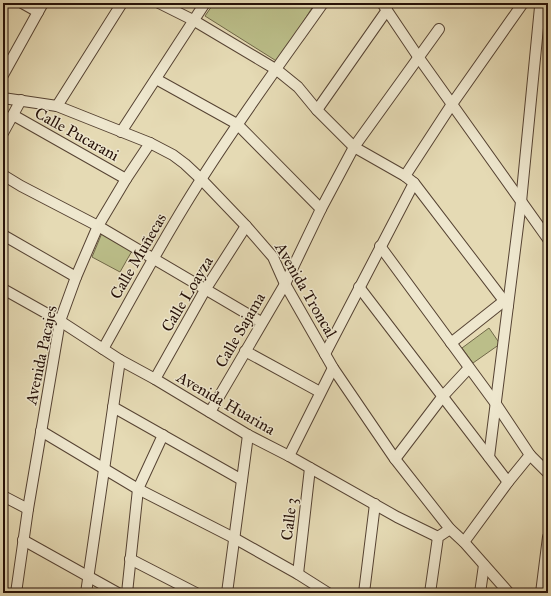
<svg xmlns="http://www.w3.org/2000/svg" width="551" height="596" font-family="'IM FELL Great Primer',serif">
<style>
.green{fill:#bbbe89;stroke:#706848}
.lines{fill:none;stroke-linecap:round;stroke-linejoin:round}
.minor-casing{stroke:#564333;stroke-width:12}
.minor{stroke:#eee7ce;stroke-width:10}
.labels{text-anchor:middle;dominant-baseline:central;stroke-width:3;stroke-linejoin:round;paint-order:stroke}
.street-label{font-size:16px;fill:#261108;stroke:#eee7ce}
</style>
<rect width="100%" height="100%" fill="#e5dab4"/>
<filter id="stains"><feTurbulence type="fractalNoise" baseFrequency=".005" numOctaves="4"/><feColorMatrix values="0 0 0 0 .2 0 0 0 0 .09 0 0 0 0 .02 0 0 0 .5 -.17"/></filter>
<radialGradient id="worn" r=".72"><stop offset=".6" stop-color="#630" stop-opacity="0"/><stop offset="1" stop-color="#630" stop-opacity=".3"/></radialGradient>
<g class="green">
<path d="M 214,3 L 315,3 L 278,62 L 205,16 Z"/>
<path d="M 102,233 L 132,251 L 120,272 L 92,257 Z"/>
<path d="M 489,328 L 500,344 L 473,363 L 462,348 Z"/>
</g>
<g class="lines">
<defs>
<g id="minor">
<path d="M 22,3 L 38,12"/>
<path d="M 159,3 L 193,20 L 277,70 L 298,87 L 317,110 L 354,147 L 405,176 L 414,183 L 508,306"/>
<path d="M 382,3 L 419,58 L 548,239"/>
<path d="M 3,75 L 43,3"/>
<path d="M 156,79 L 237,124 L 321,209"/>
<path d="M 3,98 L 57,106 L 150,143 L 173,155 L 185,164 L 201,179 L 246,226 L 273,257 L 285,284 L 333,368 L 395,459 L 450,529 L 464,542 L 509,593"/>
<path d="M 57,106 L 122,3"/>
<path d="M 317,110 L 387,10"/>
<path d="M 13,115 L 126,179"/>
<path d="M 121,132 L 205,3"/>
<path d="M 3,133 L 21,100"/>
<path d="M 3,175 L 21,186 L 98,226 L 261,322"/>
<path d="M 405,176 L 452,104 L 523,3"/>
<path d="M 3,235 L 76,277"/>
<path d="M 380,246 L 496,404 L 530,455 L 548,473"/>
<path d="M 359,287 L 508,482"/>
<path d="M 3,289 L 60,321 L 120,360 L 155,379 L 248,435 L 289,456 L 397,517 L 438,537"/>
<path d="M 451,343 L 504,301"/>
<path d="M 103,349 C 135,292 166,233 202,178 C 240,118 282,61 323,3"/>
<path d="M 245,351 L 320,392"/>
<path d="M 325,354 L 414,183"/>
<path d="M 155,379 L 205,290 L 246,226"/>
<path d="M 113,407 L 242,480"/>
<path d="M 210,412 L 285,284 L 321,209 L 354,147 L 439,29"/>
<path d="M 41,431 L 138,489 L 234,538 L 298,574 L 328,593"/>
<path d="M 289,456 L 333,368"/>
<path d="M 489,457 L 521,202 L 540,7"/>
<path d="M 395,459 L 443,396 L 469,368"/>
<path d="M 3,496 L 28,509"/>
<path d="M 23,540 L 118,593"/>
<path d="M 464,542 L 508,482 L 530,455"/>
<path d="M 130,559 L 196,593"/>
<path d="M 298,574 L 310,468"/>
<path d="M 16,593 L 28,509 L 60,321 L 76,277 L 98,226 L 126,179 L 150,143"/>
<path d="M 86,593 L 120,360"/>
<path d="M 127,593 L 138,489 L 163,435"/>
<path d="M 227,593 L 248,435"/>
<path d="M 364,593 L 375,504"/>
<path d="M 430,593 L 438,537 L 450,529"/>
<path d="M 480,593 L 484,565"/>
<path d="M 541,593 L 548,537"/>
</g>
</defs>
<use href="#minor" class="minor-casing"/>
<use href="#minor" class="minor"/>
</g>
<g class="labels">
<g class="street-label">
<text transform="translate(77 134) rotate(29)">Calle Pucarani</text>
<text transform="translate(138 256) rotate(-60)">Calle Muñecas</text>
<text transform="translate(306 290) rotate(60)">Avenida Troncal</text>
<text transform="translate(187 294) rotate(-59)">Calle Loayza</text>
<text transform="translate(240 330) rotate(-60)">Calle Sajama</text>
<text transform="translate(41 355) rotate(-78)">Avenida Pacajes</text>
<text transform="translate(226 403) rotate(30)">Avenida Huarina</text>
<text transform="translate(289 519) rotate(-83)">Calle 3</text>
</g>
</g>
<rect width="551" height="596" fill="none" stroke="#e5dab4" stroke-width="16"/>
<rect x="4" y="4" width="543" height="588" fill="none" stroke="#261108" stroke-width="2"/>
<rect x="8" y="8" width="535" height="580" fill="none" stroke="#261108"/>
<rect width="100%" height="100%" filter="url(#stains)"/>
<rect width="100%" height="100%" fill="url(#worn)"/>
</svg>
